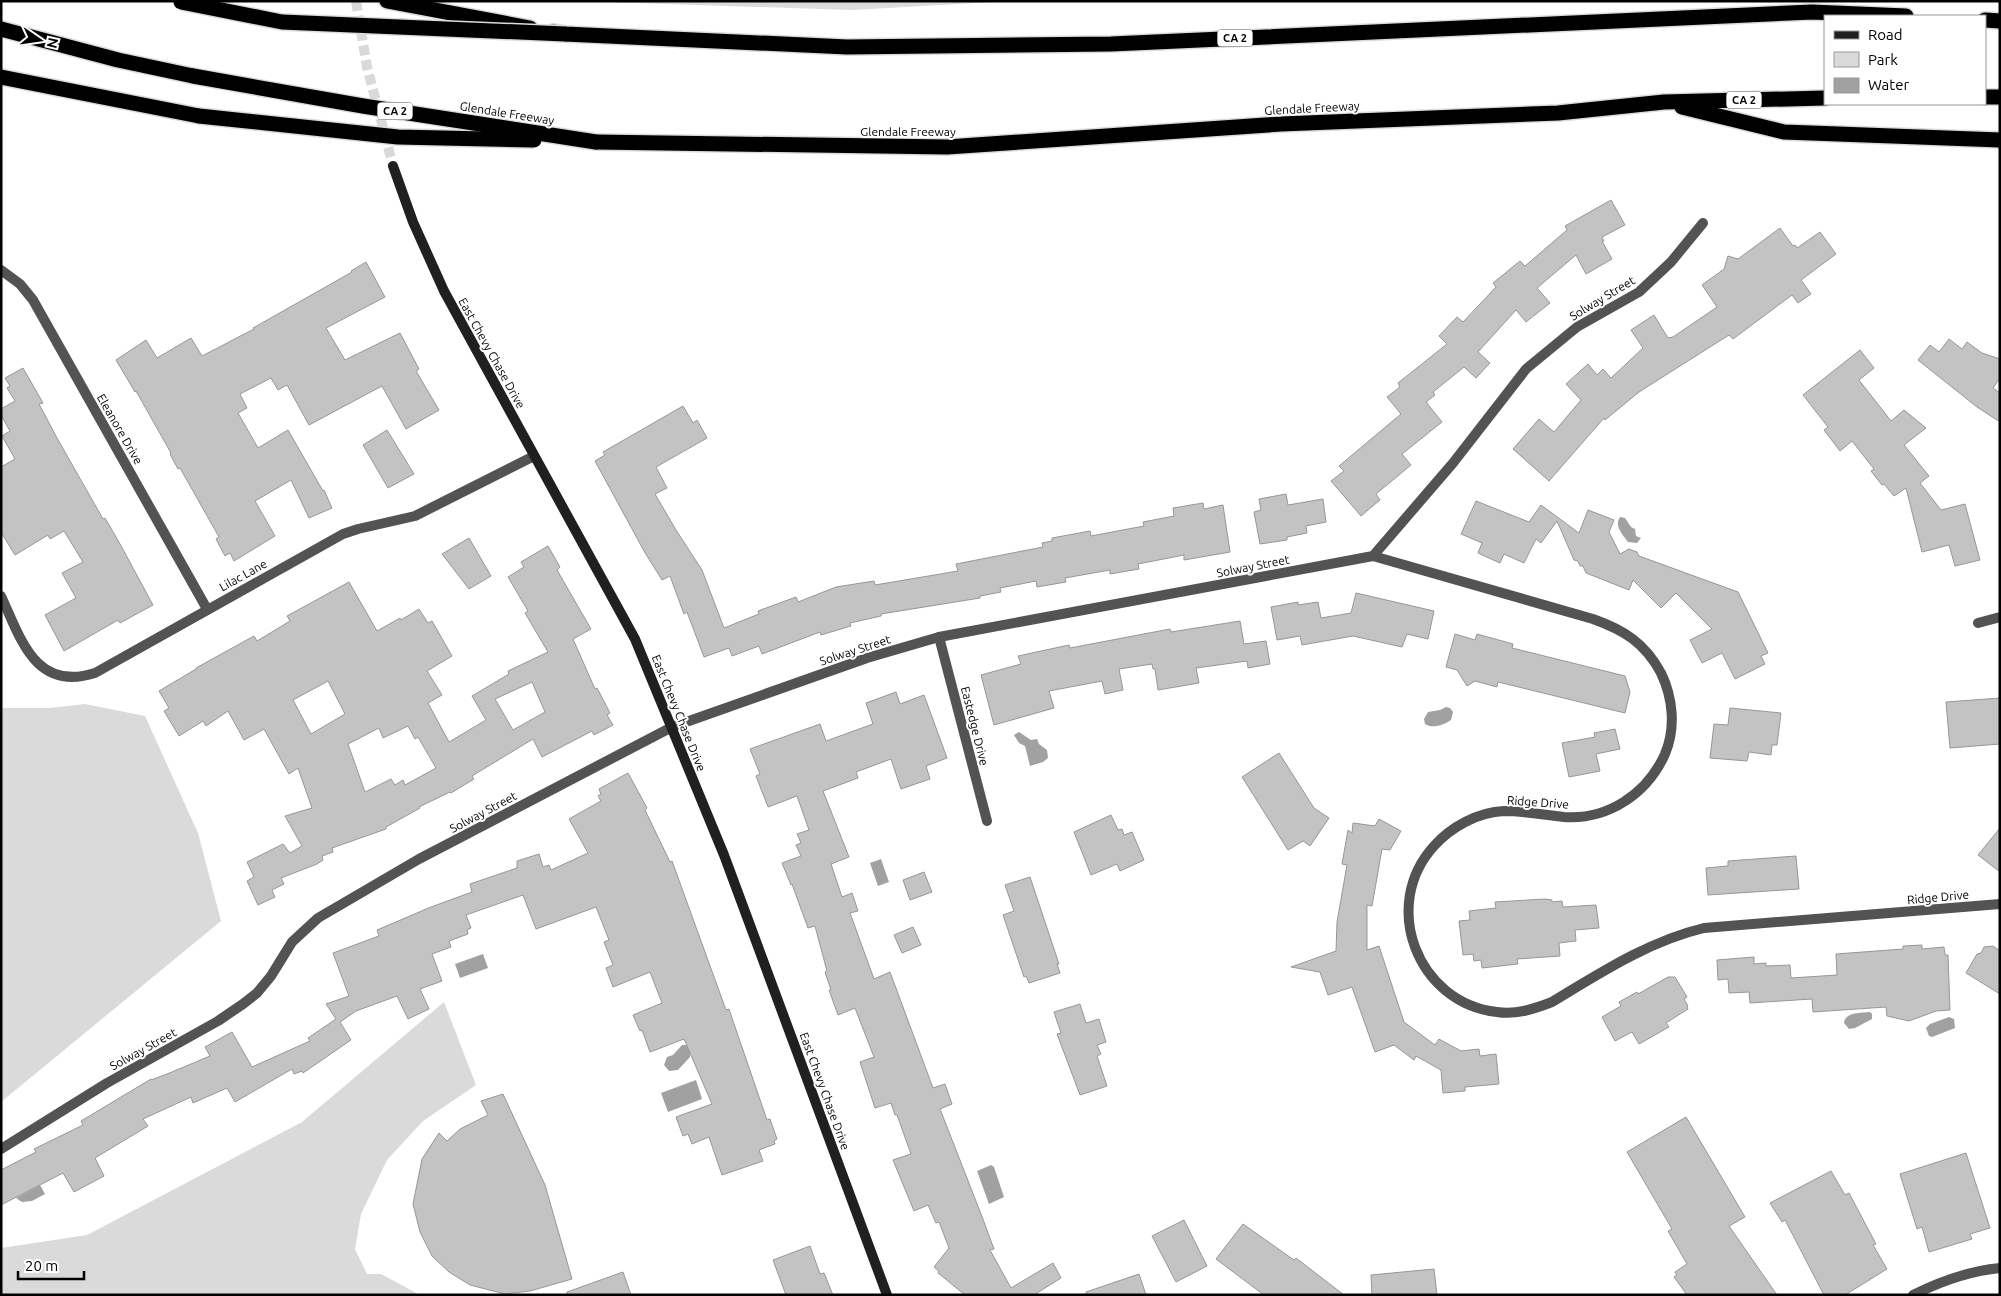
<svg xmlns="http://www.w3.org/2000/svg" width="2001" height="1296" font-family="Ubuntu,sans-serif">
<style>
.green{fill:#dadada}
.water{fill:#a1a1a1}
.building{fill:#c3c3c3;stroke:#979797;fill-rule:evenodd}
.lines{fill:none;stroke-linecap:round;stroke-linejoin:round}
.secondary-tunnel{stroke:#d9d9d9;stroke-width:10;stroke-dasharray:10 5;stroke-linecap:butt}
.motorway-casing{stroke:#dbdbdb;stroke-width:18}
.minor{stroke:#535353;stroke-width:10}
.secondary{stroke:#202020;stroke-width:10}
.motorway{stroke:#000;stroke-width:15}
.motorway-bridge-casing{stroke:#dbdbdb;stroke-width:18;stroke-linecap:butt}
.motorway-bridge{stroke:#000;stroke-width:15}
.labels{text-anchor:middle;dominant-baseline:central;stroke-width:4;stroke-linejoin:round;paint-order:stroke}
.shield{fill:#fff;stroke:#4c4c4c;stroke-width:1}
.shield-label{font-size:11px;font-weight:bold;fill:#000}
.street-label{font-size:12px;fill:#000;stroke:#fff}
</style>
<rect width="100%" height="100%" fill="#fff"/>
<g class="green">
<path d="M 574,1 L 1012,1 L 852,10 Z"/>
<path d="M 85,704 L 145,716 L 198,833 L 221,921 L 1,1102 L 1,708 L 49,708 Z"/>
<path d="M 444,1002 L 476,1085 L 423,1121 L 387,1160 L 361,1214 L 355,1249 L 367,1274 L 381,1274 L 420,1295 L 1,1295 L 1,1248 L 87,1235 L 302,1122 Z"/>
</g>
<g class="water">
<path d="M 1620,517 L 1625,518 L 1631,527 L 1635,529 L 1636,536 L 1641,538 L 1637,543 L 1628,542 C 1623,535 1614,526 1620,517 Z"/>
<path d="M 1446,707 L 1450,708 L 1453,712 L 1451,720 C 1444,725 1432,729 1425,724 L 1424,719 L 1428,712 L 1440,710 Z"/>
<path d="M 1019,732 L 1031,740 L 1037,739 L 1039,744 L 1047,750 L 1048,758 L 1043,762 L 1030,766 L 1025,746 L 1019,743 L 1014,735 Z"/>
<path d="M 881,859 L 889,882 L 878,886 L 870,863 Z"/>
<path d="M 483,954 L 488,968 L 460,978 L 455,964 Z"/>
<path d="M 1870,1012 L 1872,1014 L 1872,1019 L 1855,1028 L 1849,1029 L 1844,1023 C 1845,1012 1860,1013 1870,1012 Z"/>
<path d="M 1949,1017 L 1954,1019 L 1955,1028 L 1932,1037 L 1929,1036 L 1926,1028 L 1930,1024 Z"/>
<path d="M 682,1045 L 686,1045 L 690,1049 L 690,1057 L 678,1070 L 669,1071 L 664,1065 L 667,1057 L 673,1055 Z"/>
<path d="M 696,1080 L 702,1099 L 668,1112 L 661,1093 Z"/>
<path d="M 991,1165 L 994,1167 L 1004,1197 L 989,1204 L 977,1171 Z"/>
<path d="M 40,1185 L 45,1194 L 32,1201 L 22,1202 L 16,1198 Z"/>
</g>
<g class="building">
<path d="M 1611,200 L 1625,225 L 1602,237 L 1604,241 L 1602,241 L 1612,259 L 1586,274 L 1576,255 L 1537,288 L 1550,303 L 1526,322 L 1516,310 L 1478,352 L 1490,363 L 1476,378 L 1464,367 L 1433,392 L 1435,395 L 1426,402 L 1442,422 L 1402,454 L 1411,465 L 1376,494 L 1380,500 L 1361,516 L 1331,481 L 1344,471 L 1339,466 L 1401,414 L 1387,397 L 1400,387 L 1398,383 L 1447,344 L 1439,336 L 1457,317 L 1463,322 L 1496,287 L 1493,283 L 1520,261 L 1525,266 L 1567,230 L 1565,226 Z"/>
<path d="M 1780,228 L 1793,246 L 1795,245 L 1797,248 L 1820,232 L 1836,254 L 1801,280 L 1811,294 L 1798,303 L 1792,295 L 1733,339 L 1729,335 L 1639,392 L 1605,420 L 1604,418 L 1549,481 L 1513,449 L 1539,419 L 1554,432 L 1581,400 L 1566,384 L 1588,364 L 1597,375 L 1603,369 L 1611,378 L 1643,348 L 1631,330 L 1654,315 L 1668,338 L 1673,337 L 1717,307 L 1702,285 L 1724,269 L 1728,256 L 1738,259 Z"/>
<path d="M 366,262 L 385,297 L 326,328 L 345,360 L 400,333 L 419,369 L 416,371 L 439,410 L 406,429 L 382,386 L 309,425 L 287,385 L 278,390 L 271,378 L 240,394 L 247,408 L 238,413 L 258,448 L 288,430 L 323,491 L 324,490 L 332,508 L 309,518 L 291,480 L 255,501 L 275,536 L 234,561 L 230,553 L 225,556 L 216,539 L 219,537 L 180,468 L 178,469 L 170,454 L 171,453 L 136,391 L 135,392 L 116,360 L 146,340 L 157,358 L 191,338 L 202,356 L 254,329 L 253,328 L 352,272 L 351,271 Z"/>
<path d="M 1949,339 L 1962,349 L 1967,342 L 1982,353 L 2000,359 L 2000,378 L 1993,388 L 2000,393 L 2000,422 L 1977,407 L 1918,360 L 1930,345 L 1939,352 Z"/>
<path d="M 1860,350 L 1874,368 L 1859,380 L 1891,421 L 1904,410 L 1926,428 L 1904,445 L 1929,476 L 1920,483 L 1941,510 L 1965,504 L 1980,560 L 1955,566 L 1949,545 L 1922,552 L 1906,488 L 1894,496 L 1884,484 L 1882,485 L 1871,471 L 1874,469 L 1852,441 L 1840,451 L 1824,430 L 1828,427 L 1803,395 Z"/>
<path d="M 23,368 L 43,403 L 39,404 L 57,438 L 103,519 L 105,518 L 120,544 L 153,605 L 120,623 L 118,620 L 64,651 L 45,615 L 76,598 L 62,573 L 83,562 L 64,531 L 50,539 L 48,535 L 15,555 L 1,532 L 1,467 L 15,459 L 2,436 L 10,431 L 1,415 L 1,409 L 15,401 L 7,388 L 10,386 L 5,378 Z"/>
<path d="M 683,406 L 693,423 L 697,420 L 707,438 L 656,467 L 667,488 L 655,494 L 676,530 L 702,570 L 724,628 L 759,614 L 758,611 L 796,597 L 798,602 L 836,587 L 874,581 L 875,585 L 958,571 L 956,564 L 1043,547 L 1042,543 L 1052,541 L 1052,538 L 1090,531 L 1091,536 L 1144,526 L 1143,522 L 1174,516 L 1173,508 L 1203,503 L 1204,509 L 1223,505 L 1230,552 L 1184,560 L 1184,555 L 1138,564 L 1139,569 L 1110,574 L 1110,570 L 1065,578 L 1066,582 L 1037,587 L 1036,581 L 1000,588 L 1001,592 L 980,596 L 980,598 L 881,614 L 881,616 L 850,623 L 851,626 L 821,635 L 820,632 L 762,654 L 759,646 L 732,656 L 729,648 L 704,657 L 687,612 L 684,614 L 670,576 L 662,580 L 644,551 L 595,461 L 605,455 L 603,452 Z"/>
<path d="M 387,430 L 414,474 L 388,488 L 363,445 Z"/>
<path d="M 1286,494 L 1288,505 L 1323,499 L 1326,522 L 1306,526 L 1307,533 L 1287,537 L 1287,540 L 1260,544 L 1254,512 L 1261,510 L 1259,499 Z"/>
<path d="M 1476,501 L 1529,522 L 1541,505 L 1579,533 L 1588,510 L 1614,520 L 1609,532 L 1620,554 L 1629,549 L 1637,552 L 1639,556 L 1738,592 L 1768,653 L 1761,656 L 1765,664 L 1735,679 L 1722,653 L 1702,663 L 1690,640 L 1712,629 L 1676,593 L 1661,608 L 1633,580 L 1629,590 L 1586,573 L 1583,566 L 1580,566 L 1578,561 L 1574,560 L 1557,521 L 1541,543 L 1536,539 L 1524,563 L 1504,554 L 1500,563 L 1478,553 L 1482,543 L 1461,534 Z"/>
<path d="M 469,538 L 491,576 L 469,589 L 442,554 Z"/>
<path d="M 548,546 L 560,567 L 557,570 L 591,629 L 573,639 L 595,689 L 597,688 L 610,713 L 607,715 L 613,725 L 594,735 L 592,731 L 542,757 L 533,739 L 472,776 L 474,779 L 451,793 L 450,792 L 419,807 L 420,808 L 386,827 L 386,829 L 332,848 L 333,852 L 322,856 L 323,860 L 317,864 L 281,878 L 284,884 L 272,890 L 275,897 L 258,905 L 247,881 L 254,877 L 247,862 L 283,844 L 290,853 L 302,846 L 285,816 L 312,808 L 298,768 L 289,774 L 264,729 L 244,740 L 228,711 L 206,726 L 203,721 L 179,736 L 164,711 L 169,708 L 159,691 L 196,669 L 196,668 L 254,636 L 257,641 L 290,621 L 287,616 L 349,582 L 377,631 L 400,618 L 401,620 L 419,609 L 428,623 L 432,621 L 452,656 L 427,671 L 442,695 L 428,703 L 449,742 L 486,720 L 472,696 L 509,674 L 508,671 L 548,652 L 525,613 L 528,611 L 508,577 L 524,567 L 521,562 ZM 328,681 L 345,714 L 311,734 L 293,700 ZM 532,682 L 545,712 L 513,730 L 495,699 ZM 408,726 L 415,739 L 418,737 L 436,768 L 405,785 L 403,780 L 395,785 L 391,779 L 365,792 L 348,744 L 379,728 L 383,738 Z"/>
<path d="M 1356,593 L 1434,611 L 1428,639 L 1407,634 L 1402,647 L 1353,636 L 1302,645 L 1300,636 L 1277,640 L 1271,607 L 1298,602 L 1298,605 L 1318,602 L 1321,618 L 1351,613 Z"/>
<path d="M 1240,621 L 1244,644 L 1266,641 L 1270,664 L 1248,668 L 1247,661 L 1196,668 L 1199,683 L 1158,690 L 1155,669 L 1153,669 L 1152,664 L 1119,669 L 1123,690 L 1105,694 L 1102,681 L 1049,691 L 1054,708 L 994,725 L 981,675 L 1021,664 L 1018,656 L 1069,645 L 1070,648 L 1170,629 L 1171,632 Z"/>
<path d="M 1455,634 L 1475,640 L 1477,634 L 1513,644 L 1512,648 L 1625,676 L 1630,692 L 1625,713 L 1498,682 L 1497,687 L 1475,681 L 1467,686 L 1457,670 L 1446,667 Z"/>
<path d="M 896,692 L 900,704 L 924,695 L 947,758 L 926,766 L 930,779 L 901,789 L 891,759 L 856,772 L 858,778 L 823,791 L 849,857 L 831,864 L 842,897 L 852,893 L 858,911 L 850,913 L 874,979 L 890,972 L 933,1088 L 945,1084 L 952,1104 L 940,1109 L 981,1214 L 994,1249 L 990,1250 L 1011,1288 L 1053,1263 L 1061,1278 L 1034,1295 L 965,1295 L 938,1273 L 939,1271 L 934,1267 L 949,1248 L 939,1222 L 936,1223 L 928,1205 L 914,1211 L 893,1160 L 911,1154 L 897,1115 L 895,1115 L 891,1103 L 875,1108 L 860,1062 L 874,1057 L 855,1008 L 838,1015 L 829,990 L 831,990 L 825,972 L 827,971 L 815,926 L 808,928 L 792,884 L 791,885 L 782,863 L 801,856 L 796,845 L 801,843 L 797,834 L 809,830 L 797,796 L 768,807 L 756,776 L 760,774 L 750,749 L 820,724 L 826,741 L 873,724 L 866,703 Z"/>
<path d="M 2000,698 L 2000,744 L 1950,748 L 1946,702 Z"/>
<path d="M 1730,708 L 1781,713 L 1777,745 L 1772,745 L 1771,755 L 1749,752 L 1747,761 L 1710,758 L 1714,724 L 1728,725 Z"/>
<path d="M 1615,729 L 1620,749 L 1596,754 L 1600,771 L 1569,777 L 1562,743 L 1595,737 L 1594,733 Z"/>
<path d="M 1279,753 L 1314,808 L 1329,818 L 1310,846 L 1303,841 L 1288,850 L 1242,777 Z"/>
<path d="M 628,773 L 647,808 L 645,810 L 670,862 L 672,861 L 726,1010 L 729,1009 L 733,1021 L 767,1120 L 770,1119 L 777,1139 L 774,1141 L 775,1144 L 759,1150 L 763,1161 L 722,1175 L 709,1137 L 692,1144 L 688,1134 L 683,1136 L 676,1117 L 712,1104 L 684,1039 L 650,1052 L 642,1030 L 640,1031 L 633,1015 L 662,1003 L 650,972 L 613,987 L 606,968 L 613,965 L 604,942 L 609,940 L 596,907 L 536,929 L 523,895 L 466,915 L 471,928 L 467,930 L 468,934 L 449,941 L 451,947 L 432,954 L 442,981 L 420,989 L 429,1009 L 408,1019 L 397,996 L 356,1011 L 340,1022 L 351,1040 L 303,1073 L 302,1071 L 294,1074 L 292,1069 L 235,1102 L 227,1088 L 193,1103 L 191,1097 L 143,1119 L 148,1126 L 95,1158 L 104,1176 L 74,1192 L 63,1173 L 1,1205 L 1,1170 L 36,1152 L 34,1149 L 83,1125 L 81,1121 L 151,1079 L 151,1080 L 167,1074 L 210,1056 L 205,1047 L 232,1032 L 252,1067 L 310,1041 L 308,1038 L 336,1019 L 326,1004 L 349,996 L 333,953 L 379,936 L 377,930 L 431,907 L 472,892 L 470,884 L 517,868 L 517,861 L 539,854 L 543,867 L 549,865 L 551,870 L 588,853 L 569,819 L 601,801 L 598,796 L 601,794 L 599,789 Z"/>
<path d="M 1111,815 L 1118,830 L 1122,829 L 1124,835 L 1132,832 L 1144,860 L 1120,871 L 1117,864 L 1091,875 L 1074,832 Z"/>
<path d="M 1379,819 L 1401,831 L 1390,850 L 1382,849 L 1372,906 L 1367,905 L 1367,950 L 1379,946 L 1404,1022 L 1435,1045 L 1439,1039 L 1461,1051 L 1479,1049 L 1480,1056 L 1496,1054 L 1499,1084 L 1465,1087 L 1465,1091 L 1443,1093 L 1441,1070 L 1416,1056 L 1414,1060 L 1394,1045 L 1375,1052 L 1352,987 L 1328,995 L 1320,972 L 1291,967 L 1336,951 L 1337,922 L 1347,865 L 1342,864 L 1348,830 L 1352,833 L 1353,823 L 1375,826 Z"/>
<path d="M 2000,828 L 2000,872 L 1978,855 Z"/>
<path d="M 1796,856 L 1799,889 L 1708,895 L 1706,868 L 1728,866 L 1728,861 Z"/>
<path d="M 924,872 L 932,892 L 910,900 L 903,880 Z"/>
<path d="M 1030,877 L 1059,964 L 1057,964 L 1060,973 L 1029,983 L 1026,976 L 1024,977 L 1003,915 L 1014,911 L 1005,885 Z"/>
<path d="M 1545,899 L 1552,900 L 1552,902 L 1562,901 L 1563,907 L 1596,905 L 1599,928 L 1575,930 L 1576,941 L 1559,943 L 1560,956 L 1517,959 L 1518,964 L 1482,968 L 1481,960 L 1474,961 L 1473,954 L 1463,955 L 1459,921 L 1470,920 L 1469,911 L 1496,908 L 1495,902 Z"/>
<path d="M 913,927 L 921,945 L 902,953 L 894,935 Z"/>
<path d="M 1922,945 L 1922,949 L 1944,947 L 1945,955 L 1948,955 L 1950,1010 L 1936,1011 L 1909,1021 L 1887,1016 L 1886,1007 L 1813,1012 L 1812,999 L 1750,1003 L 1749,992 L 1729,993 L 1728,979 L 1718,980 L 1717,960 L 1754,957 L 1754,964 L 1766,963 L 1766,966 L 1790,965 L 1791,978 L 1837,975 L 1836,954 L 1903,949 L 1903,946 Z"/>
<path d="M 1993,946 L 2000,951 L 2000,994 L 1966,973 L 1977,954 L 1981,953 L 1984,947 Z"/>
<path d="M 1668,977 L 1675,977 L 1687,997 L 1684,999 L 1688,1006 L 1687,1007 L 1688,1009 L 1666,1023 L 1669,1027 L 1639,1044 L 1632,1032 L 1615,1041 L 1602,1017 L 1621,1006 L 1619,1002 L 1637,992 L 1638,994 Z"/>
<path d="M 1080,1004 L 1086,1023 L 1099,1019 L 1106,1042 L 1097,1045 L 1101,1054 L 1097,1056 L 1107,1086 L 1080,1095 L 1057,1034 L 1061,1033 L 1054,1012 Z"/>
<path d="M 503,1094 L 545,1185 L 572,1279 L 530,1291 L 505,1294 L 470,1285 L 449,1272 L 432,1256 L 420,1232 L 413,1204 L 422,1159 L 439,1133 L 447,1141 L 460,1129 L 488,1115 L 481,1101 Z"/>
<path d="M 1686,1117 L 1745,1217 L 1729,1226 L 1777,1295 L 1687,1295 L 1674,1277 L 1677,1275 L 1675,1272 L 1687,1264 L 1668,1231 L 1672,1229 L 1627,1152 Z"/>
<path d="M 1966,1153 L 1990,1228 L 1970,1234 L 1972,1239 L 1929,1252 L 1922,1227 L 1917,1229 L 1900,1174 Z"/>
<path d="M 1831,1171 L 1845,1195 L 1849,1193 L 1876,1244 L 1873,1245 L 1887,1269 L 1845,1295 L 1824,1295 L 1785,1220 L 1782,1222 L 1770,1203 Z"/>
<path d="M 1184,1220 L 1207,1266 L 1176,1282 L 1152,1236 Z"/>
<path d="M 1243,1224 L 1294,1260 L 1296,1258 L 1344,1295 L 1264,1295 L 1216,1259 Z"/>
<path d="M 810,1246 L 820,1274 L 824,1273 L 833,1295 L 786,1295 L 773,1260 Z"/>
<path d="M 1434,1269 L 1437,1295 L 1372,1295 L 1371,1275 Z"/>
<path d="M 623,1272 L 631,1295 L 567,1295 L 567,1292 Z"/>
<path d="M 1139,1274 L 1146,1295 L 1086,1295 L 1086,1292 Z"/>
</g>
<g class="lines">
<path class="secondary-tunnel" d="M 356,1 L 367,67 L 393,166"/>
<defs>
<g id="motorway">
<path d="M 387,1 L 530,28"/>
<path d="M 1985,20 L 2000,21"/>
<path d="M 1,29 L 118,60 L 193,76"/>
<path d="M 553,32 L 565,34 L 847,47 L 1111,44 L 1812,12 L 1906,16"/>
<path d="M 1,77 L 199,116"/>
<path d="M 1985,97 L 2000,97"/>
<path d="M 1682,107 L 1784,132 L 2000,140"/>
<path d="M 596,142 L 947,147 L 1281,124 L 1558,113 L 1664,102 L 1825,98"/>
</g>
</defs>
<use href="#motorway" class="motorway-casing"/>
<g class="minor">
<path d="M 1,270 L 20,284 L 33,300 L 207,609"/>
<path d="M 1373,556 L 1593,619 C 1624,630 1645,643 1661,673 C 1673,698 1676,728 1665,754 C 1647,794 1608,820 1564,817 C 1544,815 1523,811 1504,811 C 1478,812 1451,827 1434,846 C 1380,905 1417,1003 1497,1012 C 1516,1015 1534,1009 1552,1002 C 1600,973 1649,941 1704,928 L 2000,904"/>
<path d="M 1,596 C 21,639 35,692 95,673 L 343,534 L 358,529 L 415,516 L 534,456"/>
<path d="M 1978,623 L 2000,617"/>
<path d="M 939,637 L 987,821"/>
<path d="M 1,1149 L 107,1083 L 218,1021 L 243,1004 L 257,993 L 271,976 L 292,942 L 318,918 L 419,859 L 672,727 L 867,658 L 939,637 L 1373,556 L 1453,463 L 1526,369 L 1577,327 L 1639,292 L 1671,262 L 1703,223"/>
<path d="M 1913,1295 C 1939,1282 1970,1271 2000,1268"/>
</g>
<path class="secondary" d="M 393,166 L 413,222 L 444,291 L 635,639 L 724,855 L 887,1295"/>
<use href="#motorway" class="motorway"/>
<defs>
<g id="motorway-bridge">
<path d="M 181,2 L 282,22 L 565,34"/>
<path d="M 193,76 L 363,106 L 596,142"/>
<path d="M 199,116 L 398,137 L 534,140"/>
</g>
</defs>
<use href="#motorway-bridge" class="motorway-bridge-casing"/>
<use href="#motorway-bridge" class="motorway-bridge"/>
</g>
<g class="labels">
<g class="shield">
<rect x="1217.5" y="29.5" width="35" height="17" rx="4"/>
<rect x="1726.5" y="91.5" width="35" height="17" rx="4"/>
<rect x="377.5" y="102.5" width="35" height="17" rx="4"/>
</g>
<g class="shield-label">
<text x="1235" y="38">CA 2</text>
<text x="1744" y="100">CA 2</text>
<text x="395" y="111">CA 2</text>
</g>
<g class="street-label">
<text transform="translate(1312 108) rotate(-3)">Glendale Freeway</text>
<text transform="translate(507 113) rotate(9)">Glendale Freeway</text>
<text x="908" y="131">Glendale Freeway</text>
<text transform="translate(1602 298) rotate(-31)">Solway Street</text>
<text transform="translate(492 353) rotate(61)">East Chevy Chase Drive</text>
<text transform="translate(120 429) rotate(60)">Eleanore Drive</text>
<text transform="translate(1253 566) rotate(-11)">Solway Street</text>
<text transform="translate(243 575) rotate(-29)">Lilac Lane</text>
<text transform="translate(855 650) rotate(-18)">Solway Street</text>
<text transform="translate(679 713) rotate(68)">East Chevy Chase Drive</text>
<text transform="translate(975 726) rotate(76)">Eastedge Drive</text>
<text transform="translate(1538 802) rotate(4)">Ridge Drive</text>
<text transform="translate(483 812) rotate(-28)">Solway Street</text>
<text transform="translate(1938 897) rotate(-5)">Ridge Drive</text>
<text transform="translate(143 1049) rotate(-29)">Solway Street</text>
<text transform="translate(825 1091) rotate(70)">East Chevy Chase Drive</text>
</g>
</g>
<rect width="2001" height="1296" fill="none" stroke="#000000" stroke-width="5"/>
<rect x="1824" y="15" width="162" height="90" fill="#ffffff" stroke="#999999"/>
<rect x="1834" y="31" width="25" height="8" fill="#202020" stroke="#999999"/>
<text x="1868" y="40" font-size="15" fill="#000000">Road</text>
<rect x="1834" y="52" width="25" height="15" fill="#dadada" stroke="#999999"/>
<text x="1868" y="65" font-size="15" fill="#000000">Park</text>
<rect x="1834" y="78" width="25" height="15" fill="#a1a1a1" stroke="#999999"/>
<text x="1868" y="90" font-size="15" fill="#000000">Water</text>
<g transform="translate(40 40) rotate(103)" stroke="#ffffff" stroke-width="4" paint-order="stroke">
<path d="M0-4L9 19L0 12L-9 19Z" fill="#000000"/>
<text y="-8" font-size="14" font-weight="bold" text-anchor="middle" fill="#000000">N</text>
</g>
<path d="M18 1271v8h66v-8" fill="none" stroke="#000000" stroke-width="2.5"/>
<text x="25" y="1271" font-size="15" fill="#000000" stroke="#ffffff" stroke-width="4" paint-order="stroke">20 m</text>
</svg>
